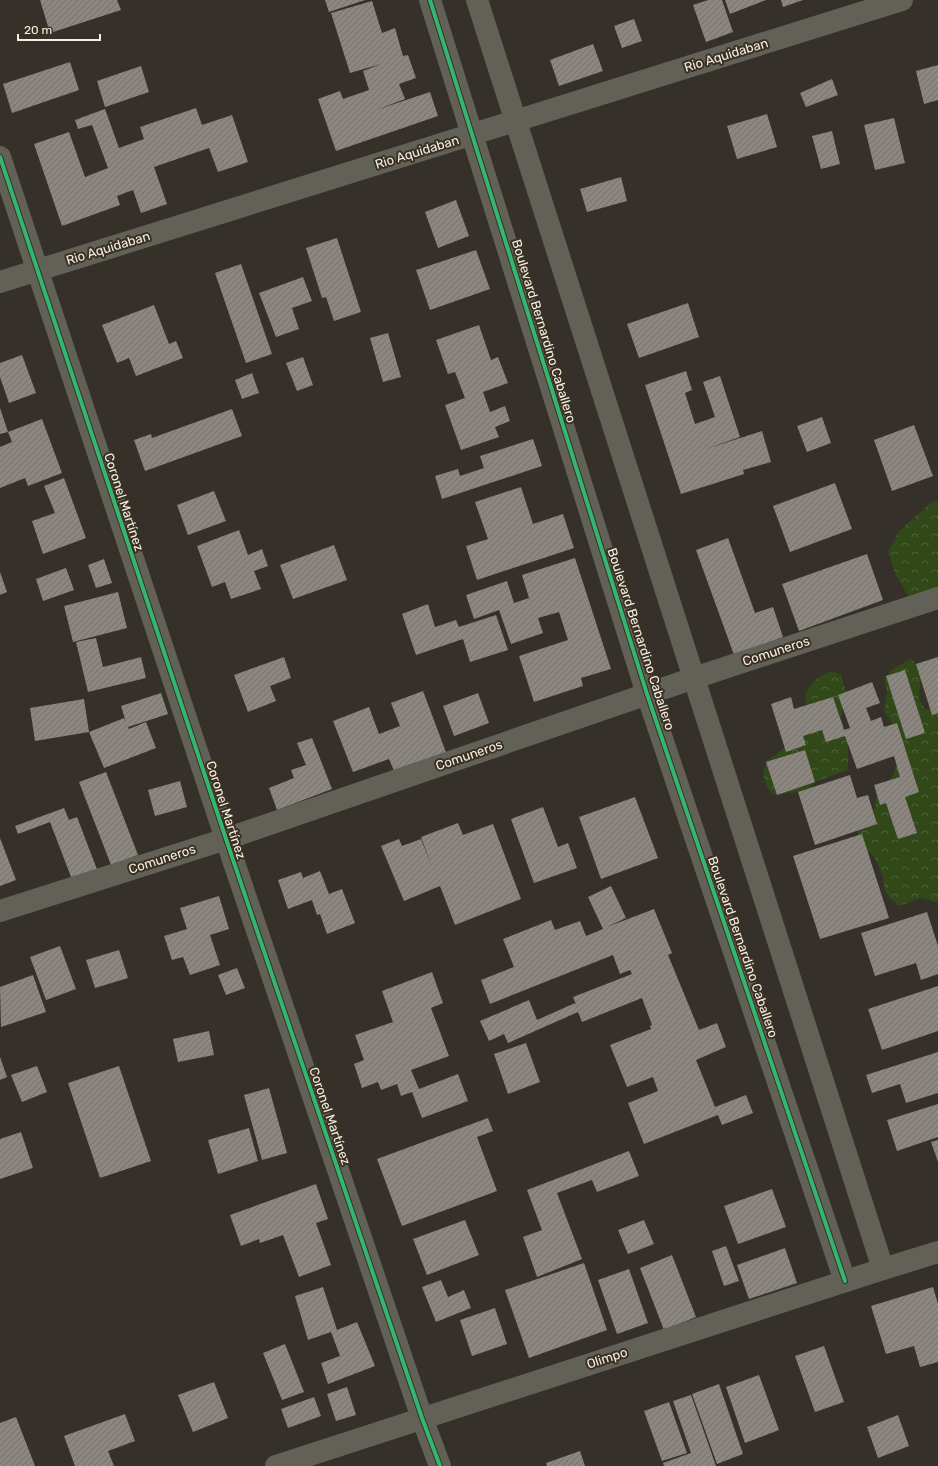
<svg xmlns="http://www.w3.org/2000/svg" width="938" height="1466" font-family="Rubik,sans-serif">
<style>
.forest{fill:url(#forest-crowns)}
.building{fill:url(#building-hatch)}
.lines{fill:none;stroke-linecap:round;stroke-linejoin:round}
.minor{stroke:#626158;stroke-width:22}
.tertiary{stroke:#626158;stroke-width:22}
.cycleway-casing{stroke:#3b3123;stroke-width:6}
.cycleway{stroke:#33b770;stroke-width:4}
.labels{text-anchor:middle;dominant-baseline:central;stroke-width:4;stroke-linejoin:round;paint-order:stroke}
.street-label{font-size:13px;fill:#f5efe6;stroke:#3b3123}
</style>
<defs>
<pattern id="forest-crowns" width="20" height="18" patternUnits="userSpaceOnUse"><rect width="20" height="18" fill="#314818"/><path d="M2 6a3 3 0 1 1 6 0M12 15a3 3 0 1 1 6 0" fill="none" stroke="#4f633a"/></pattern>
<pattern id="building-hatch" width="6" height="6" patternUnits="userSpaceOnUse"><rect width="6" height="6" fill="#8c8680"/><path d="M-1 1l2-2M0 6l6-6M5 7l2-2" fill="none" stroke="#75706b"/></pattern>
</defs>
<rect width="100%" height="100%" fill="#353029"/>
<g class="forest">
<path d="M 933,501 L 938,501 L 938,605 L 928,608 L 908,595 L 895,574 L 888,551 L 899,531 Z"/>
<path d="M 910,659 L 919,666 L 921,676 L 919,699 L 925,709 L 936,711 L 938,710 L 938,903 L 922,898 L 899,906 L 890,898 L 884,889 L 883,877 L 874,856 L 865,849 L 857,839 L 859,828 C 876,814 875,809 877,788 L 887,784 L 893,775 L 901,753 L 897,731 L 891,721 L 884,712 L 887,690 L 884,679 L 891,670 Z"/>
<path d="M 830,671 L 841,674 L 847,696 L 841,718 L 848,741 L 848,770 L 815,782 L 809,789 L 798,792 L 773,795 L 766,785 L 763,774 L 766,762 L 794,740 L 806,707 L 805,695 L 811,684 L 819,677 Z"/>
</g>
<g class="building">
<path d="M 40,0 L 117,0 L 121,10 L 50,33 Z"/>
<path d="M 325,0 L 365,0 L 329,12 Z"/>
<path d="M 708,0 L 722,0 L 733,32 L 706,42 L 693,5 Z"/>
<path d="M 725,0 L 766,0 L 730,14 Z"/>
<path d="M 781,0 L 803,0 L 783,7 Z"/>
<path d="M 372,1 L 382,33 L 395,28 L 403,56 L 408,55 L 416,78 L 399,84 L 405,99 L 376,110 L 430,92 L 438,116 L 336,151 L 318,99 L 340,91 L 343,99 L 369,90 L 363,71 L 381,64 L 350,73 L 331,13 Z"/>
<path d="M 634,19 L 642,41 L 622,48 L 614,26 Z"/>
<path d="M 593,44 L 603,71 L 559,86 L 550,60 Z"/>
<path d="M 70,62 L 79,90 L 12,113 L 3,84 Z"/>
<path d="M 938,65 L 938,100 L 924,104 L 916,71 Z"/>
<path d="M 141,66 L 149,92 L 105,107 L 97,81 Z"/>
<path d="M 832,79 L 838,95 L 806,107 L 800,93 Z"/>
<path d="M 196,108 L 202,125 L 232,115 L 248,162 L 218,172 L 209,148 L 154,167 L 167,204 L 141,213 L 133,190 L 117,196 L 120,205 L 62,226 L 34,144 L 69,132 L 85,177 L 108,168 L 92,125 L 78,129 L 75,120 L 105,109 L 119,148 L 144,139 L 140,127 Z"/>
<path d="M 767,114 L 777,147 L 737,159 L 727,126 Z"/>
<path d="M 894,118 L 905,163 L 875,170 L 864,125 Z"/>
<path d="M 832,131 L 840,164 L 821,169 L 812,136 Z"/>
<path d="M 621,177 L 627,201 L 587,212 L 580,189 Z"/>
<path d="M 456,200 L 469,236 L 438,248 L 425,212 Z"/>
<path d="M 337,238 L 361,312 L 334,321 L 326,297 L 322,298 L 306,248 Z"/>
<path d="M 476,250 L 490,289 L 430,310 L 416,270 Z"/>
<path d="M 241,264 L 272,354 L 246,363 L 215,273 Z"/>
<path d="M 303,277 L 312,301 L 292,308 L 299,329 L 276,337 L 259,293 Z"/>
<path d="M 688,303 L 699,337 L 639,358 L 627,324 Z"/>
<path d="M 154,305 L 169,344 L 176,341 L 183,358 L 136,376 L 129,358 L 117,363 L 102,325 Z"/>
<path d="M 479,325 L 491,360 L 498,357 L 508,383 L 483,392 L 490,412 L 505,406 L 510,421 L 495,427 L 499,437 L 461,450 L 445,405 L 465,398 L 455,372 L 448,374 L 436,340 Z"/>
<path d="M 388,333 L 401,377 L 383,382 L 370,338 Z"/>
<path d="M 22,355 L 36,393 L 9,403 L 0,377 L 0,363 Z"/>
<path d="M 303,357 L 313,385 L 297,391 L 286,363 Z"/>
<path d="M 686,371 L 692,390 L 685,393 L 695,424 L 715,417 L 703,382 L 720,376 L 740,437 L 706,449 L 762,431 L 771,462 L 743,470 L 744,474 L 681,494 L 645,385 Z"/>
<path d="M 252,373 L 259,393 L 242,399 L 235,380 Z"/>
<path d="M 0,408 L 8,432 L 0,434 Z"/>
<path d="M 232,409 L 242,436 L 145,471 L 134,440 L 151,434 L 152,438 Z"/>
<path d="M 822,417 L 831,443 L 807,452 L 797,426 Z"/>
<path d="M 42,419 L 62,473 L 28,486 L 25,478 L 0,488 L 0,447 L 12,442 L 8,432 Z"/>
<path d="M 914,425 L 933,476 L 892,491 L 874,440 Z"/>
<path d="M 533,439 L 542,466 L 442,499 L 435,476 L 458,469 L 460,476 L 484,468 L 480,456 Z"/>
<path d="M 64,478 L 86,538 L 43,554 L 32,521 L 55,513 L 44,486 Z"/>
<path d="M 835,483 L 852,529 L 790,552 L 773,506 Z"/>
<path d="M 521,487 L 533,524 L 563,514 L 574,548 L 477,580 L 466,546 L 488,539 L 475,502 Z"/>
<path d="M 214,491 L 226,521 L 188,535 L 177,505 Z"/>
<path d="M 239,530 L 248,555 L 262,549 L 268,566 L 254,571 L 261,589 L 231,599 L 225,582 L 212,587 L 197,546 Z"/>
<path d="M 728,538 L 755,613 L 773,607 L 783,637 L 734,655 L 696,550 Z"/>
<path d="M 334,545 L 347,580 L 293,599 L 280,565 Z"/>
<path d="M 867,554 L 883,600 L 799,631 L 782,584 Z"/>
<path d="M 575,558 L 611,669 L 581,678 L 583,686 L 534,702 L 519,656 L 568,640 L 559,612 L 538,618 L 543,633 L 511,644 L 499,610 L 474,619 L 466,595 L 507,581 L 514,603 L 529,598 L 522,575 Z"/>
<path d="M 104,559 L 112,583 L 96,588 L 88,565 Z"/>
<path d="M 66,568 L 74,590 L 43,601 L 36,579 Z"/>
<path d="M 0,572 L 7,592 L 0,595 Z"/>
<path d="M 118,592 L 127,628 L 73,642 L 64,606 Z"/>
<path d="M 428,604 L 435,627 L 456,620 L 459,627 L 496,615 L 508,650 L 470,662 L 463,639 L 416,655 L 402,614 Z"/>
<path d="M 96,638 L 103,667 L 141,657 L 146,678 L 88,692 L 76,642 Z"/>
<path d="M 284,657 L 291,678 L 270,686 L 276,701 L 248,712 L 234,675 Z"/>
<path d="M 938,657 L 938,713 L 932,715 L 916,664 Z"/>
<path d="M 905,670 L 925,733 L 906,739 L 886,676 Z"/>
<path d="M 872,682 L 880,703 L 866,708 L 871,721 L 881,717 L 884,727 L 897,723 L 919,792 L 905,797 L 917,833 L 898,839 L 886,803 L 880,805 L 874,785 L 900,777 L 894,756 L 857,769 L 845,736 L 826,742 L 822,730 L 803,736 L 806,745 L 786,752 L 771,704 L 791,697 L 794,709 L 833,697 L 844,730 L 850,728 L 838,695 Z"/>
<path d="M 423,691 L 447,755 L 395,773 L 389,759 L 353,772 L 333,721 L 369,707 L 379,734 L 400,726 L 391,703 Z"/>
<path d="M 161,693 L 168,714 L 128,727 L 129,729 L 146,722 L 156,748 L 104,768 L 89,732 L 35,741 L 30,708 L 84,699 L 89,732 L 124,718 L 126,722 L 121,706 Z"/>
<path d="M 478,693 L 489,723 L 454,736 L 443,706 Z"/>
<path d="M 312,738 L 332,789 L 277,810 L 269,788 L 294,778 L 291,770 L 306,765 L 297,743 Z"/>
<path d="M 805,750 L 815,782 L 777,795 L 766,762 Z"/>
<path d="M 106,772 L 138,855 L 111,865 L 79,782 Z"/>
<path d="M 850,775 L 857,798 L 868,795 L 877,824 L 815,845 L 798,792 Z"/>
<path d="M 180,781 L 187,807 L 155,816 L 148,790 Z"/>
<path d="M 635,797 L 658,858 L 601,879 L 579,817 Z"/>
<path d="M 543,807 L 558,847 L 568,843 L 577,868 L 534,883 L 511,819 Z"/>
<path d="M 64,808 L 69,820 L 77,817 L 98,872 L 73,882 L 50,822 L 18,834 L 15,826 Z"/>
<path d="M 458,823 L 463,835 L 493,824 L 521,899 L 455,925 L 440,886 L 404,901 L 381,846 L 399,839 L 402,846 L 421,839 L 432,867 L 421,837 Z"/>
<path d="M 862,834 L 889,918 L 820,939 L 793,856 Z"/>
<path d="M 0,838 L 16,880 L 0,886 Z"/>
<path d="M 320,871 L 329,894 L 342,889 L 355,923 L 327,934 L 320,914 L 317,915 L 312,900 L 288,909 L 278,880 L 301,872 L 303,878 Z"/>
<path d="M 611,886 L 626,918 L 607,927 L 654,909 L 672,953 L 668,955 L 699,1030 L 717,1023 L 726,1047 L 696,1060 L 715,1107 L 746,1095 L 753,1113 L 722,1125 L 718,1115 L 644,1144 L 628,1103 L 658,1091 L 653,1077 L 627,1087 L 610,1045 L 651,1029 L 650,1026 L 652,1025 L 642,998 L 582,1022 L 578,1012 L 508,1043 L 504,1034 L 489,1041 L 480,1021 L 529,1000 L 537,1020 L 575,1003 L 577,1007 L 573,997 L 632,974 L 630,970 L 620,974 L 613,955 L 490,1004 L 481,980 L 514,967 L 503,939 L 551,920 L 555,930 L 580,921 L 586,936 L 603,929 L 588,897 Z"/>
<path d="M 219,896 L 229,929 L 210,935 L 220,965 L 190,975 L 183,957 L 172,960 L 164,936 L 187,929 L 180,908 Z"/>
<path d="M 927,912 L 938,946 L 938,974 L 921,980 L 916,963 L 875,976 L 861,933 Z"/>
<path d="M 60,946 L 76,989 L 46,1000 L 30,957 Z"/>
<path d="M 119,950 L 128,978 L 95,988 L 86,960 Z"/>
<path d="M 237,968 L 245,988 L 226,995 L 218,975 Z"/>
<path d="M 432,972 L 443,1003 L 431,1008 L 449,1056 L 411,1070 L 419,1089 L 458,1074 L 468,1101 L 422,1118 L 412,1092 L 401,1096 L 397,1084 L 381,1090 L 378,1082 L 362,1088 L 354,1064 L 364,1060 L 355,1035 L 393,1022 L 382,991 Z"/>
<path d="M 33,975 L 46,1012 L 1,1027 L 0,987 Z"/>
<path d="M 938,986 L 938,1031 L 882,1050 L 868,1009 Z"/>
<path d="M 209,1031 L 214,1055 L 178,1062 L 173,1039 Z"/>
<path d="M 526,1043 L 540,1082 L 508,1094 L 494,1054 Z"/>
<path d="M 938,1052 L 938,1093 L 906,1103 L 900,1084 L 872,1093 L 866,1075 Z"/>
<path d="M 0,1057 L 7,1077 L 0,1080 Z"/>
<path d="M 37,1066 L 47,1092 L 22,1102 L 11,1075 Z"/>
<path d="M 119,1066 L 151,1161 L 100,1178 L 68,1083 Z"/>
<path d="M 269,1088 L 287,1153 L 262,1160 L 244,1095 Z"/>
<path d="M 938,1104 L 938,1137 L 897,1151 L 887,1120 Z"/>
<path d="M 488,1118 L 493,1131 L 477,1137 L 497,1191 L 402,1226 L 377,1159 Z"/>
<path d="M 249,1128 L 258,1161 L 218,1174 L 208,1140 Z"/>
<path d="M 21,1132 L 33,1168 L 0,1179 L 0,1139 Z"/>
<path d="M 938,1140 L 938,1162 L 931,1142 Z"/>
<path d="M 629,1151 L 639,1176 L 597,1192 L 592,1180 L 557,1193 L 582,1259 L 537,1277 L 523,1237 L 542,1230 L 527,1190 Z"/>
<path d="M 316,1184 L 328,1219 L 316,1223 L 331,1265 L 299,1277 L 283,1235 L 260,1243 L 259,1239 L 241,1246 L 230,1215 Z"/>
<path d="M 772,1189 L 786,1227 L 738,1244 L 724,1206 Z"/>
<path d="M 465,1220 L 479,1255 L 427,1275 L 413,1239 Z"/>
<path d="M 644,1220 L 654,1244 L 628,1254 L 618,1230 Z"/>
<path d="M 726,1246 L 739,1281 L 724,1286 L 712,1251 Z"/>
<path d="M 785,1248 L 797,1283 L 749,1299 L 737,1265 Z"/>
<path d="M 672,1255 L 696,1317 L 664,1330 L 640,1268 Z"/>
<path d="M 584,1263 L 607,1330 L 529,1358 L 505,1290 Z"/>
<path d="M 629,1269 L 648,1323 L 617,1334 L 598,1280 Z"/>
<path d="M 441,1280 L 448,1297 L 464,1290 L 471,1308 L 436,1322 L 422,1287 Z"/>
<path d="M 323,1287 L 337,1330 L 357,1322 L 375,1366 L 328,1384 L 321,1363 L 340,1356 L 331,1332 L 308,1340 L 295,1296 Z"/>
<path d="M 933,1287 L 938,1304 L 938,1362 L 920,1367 L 914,1346 L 886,1354 L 871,1306 Z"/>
<path d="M 495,1308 L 507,1344 L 472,1356 L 460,1320 Z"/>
<path d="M 285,1344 L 304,1392 L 282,1400 L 263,1353 Z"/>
<path d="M 824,1346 L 844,1402 L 815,1412 L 795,1356 Z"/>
<path d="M 759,1375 L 779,1430 L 745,1443 L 726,1387 Z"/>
<path d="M 214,1382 L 228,1418 L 193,1432 L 178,1395 Z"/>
<path d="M 719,1384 L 743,1454 L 717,1464 L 692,1394 Z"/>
<path d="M 347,1387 L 356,1415 L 336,1421 L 327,1394 Z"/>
<path d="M 691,1395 L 716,1466 L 664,1466 L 663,1463 L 691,1453 L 673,1401 Z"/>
<path d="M 314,1397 L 321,1416 L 288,1428 L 281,1409 Z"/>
<path d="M 669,1402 L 687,1453 L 662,1461 L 644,1411 Z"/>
<path d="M 125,1414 L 135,1441 L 108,1451 L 114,1466 L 75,1466 L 64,1436 Z"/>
<path d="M 898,1415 L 909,1446 L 878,1458 L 867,1427 Z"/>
<path d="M 16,1417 L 35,1466 L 0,1466 L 0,1423 Z"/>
<path d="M 580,1451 L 585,1466 L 547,1466 L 546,1463 Z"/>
</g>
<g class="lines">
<g class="minor">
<path d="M 430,0 L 647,694 L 845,1281"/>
<path d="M 477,0 L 883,1269"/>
<path d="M 0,157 L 226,839 L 422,1418 L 440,1466"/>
<path d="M 0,911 L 226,839 L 694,678 L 938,598"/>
<path d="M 276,1466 L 883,1269 L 938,1252"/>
</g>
<path class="tertiary" d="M 0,282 L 902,0"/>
<defs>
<g id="cycleway">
<path d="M 430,0 L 647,694 L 845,1281"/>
<path d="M 0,157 L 226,839 L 422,1418 L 440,1466"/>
</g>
</defs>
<use href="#cycleway" class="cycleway-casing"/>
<use href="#cycleway" class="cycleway"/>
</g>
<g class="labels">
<g class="street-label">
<text transform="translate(726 55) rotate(-17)">Rio Aquidaban</text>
<text transform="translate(417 152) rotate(-17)">Rio Aquidaban</text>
<text transform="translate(108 248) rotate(-17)">Rio Aquidaban</text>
<text transform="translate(544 331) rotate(73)">Boulevard Bernardino Caballero</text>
<text transform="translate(124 502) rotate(72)">Coronel Martínez</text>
<text transform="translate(641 639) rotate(72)">Boulevard Bernardino Caballero</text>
<text transform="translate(776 651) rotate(-18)">Comuneros</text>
<text transform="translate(469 755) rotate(-19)">Comuneros</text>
<text transform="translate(226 810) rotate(72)">Coronel Martínez</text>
<text transform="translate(162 859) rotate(-18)">Comuneros</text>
<text transform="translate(743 947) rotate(71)">Boulevard Bernardino Caballero</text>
<text transform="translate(330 1116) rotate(71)">Coronel Martínez</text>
<text transform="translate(607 1358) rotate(-18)">Olimpo</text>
</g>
</g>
<path d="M18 34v6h82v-6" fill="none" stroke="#f5efe6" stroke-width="2"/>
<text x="24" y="34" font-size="12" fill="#f5efe6" stroke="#3b3123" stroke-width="3" paint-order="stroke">20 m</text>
</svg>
